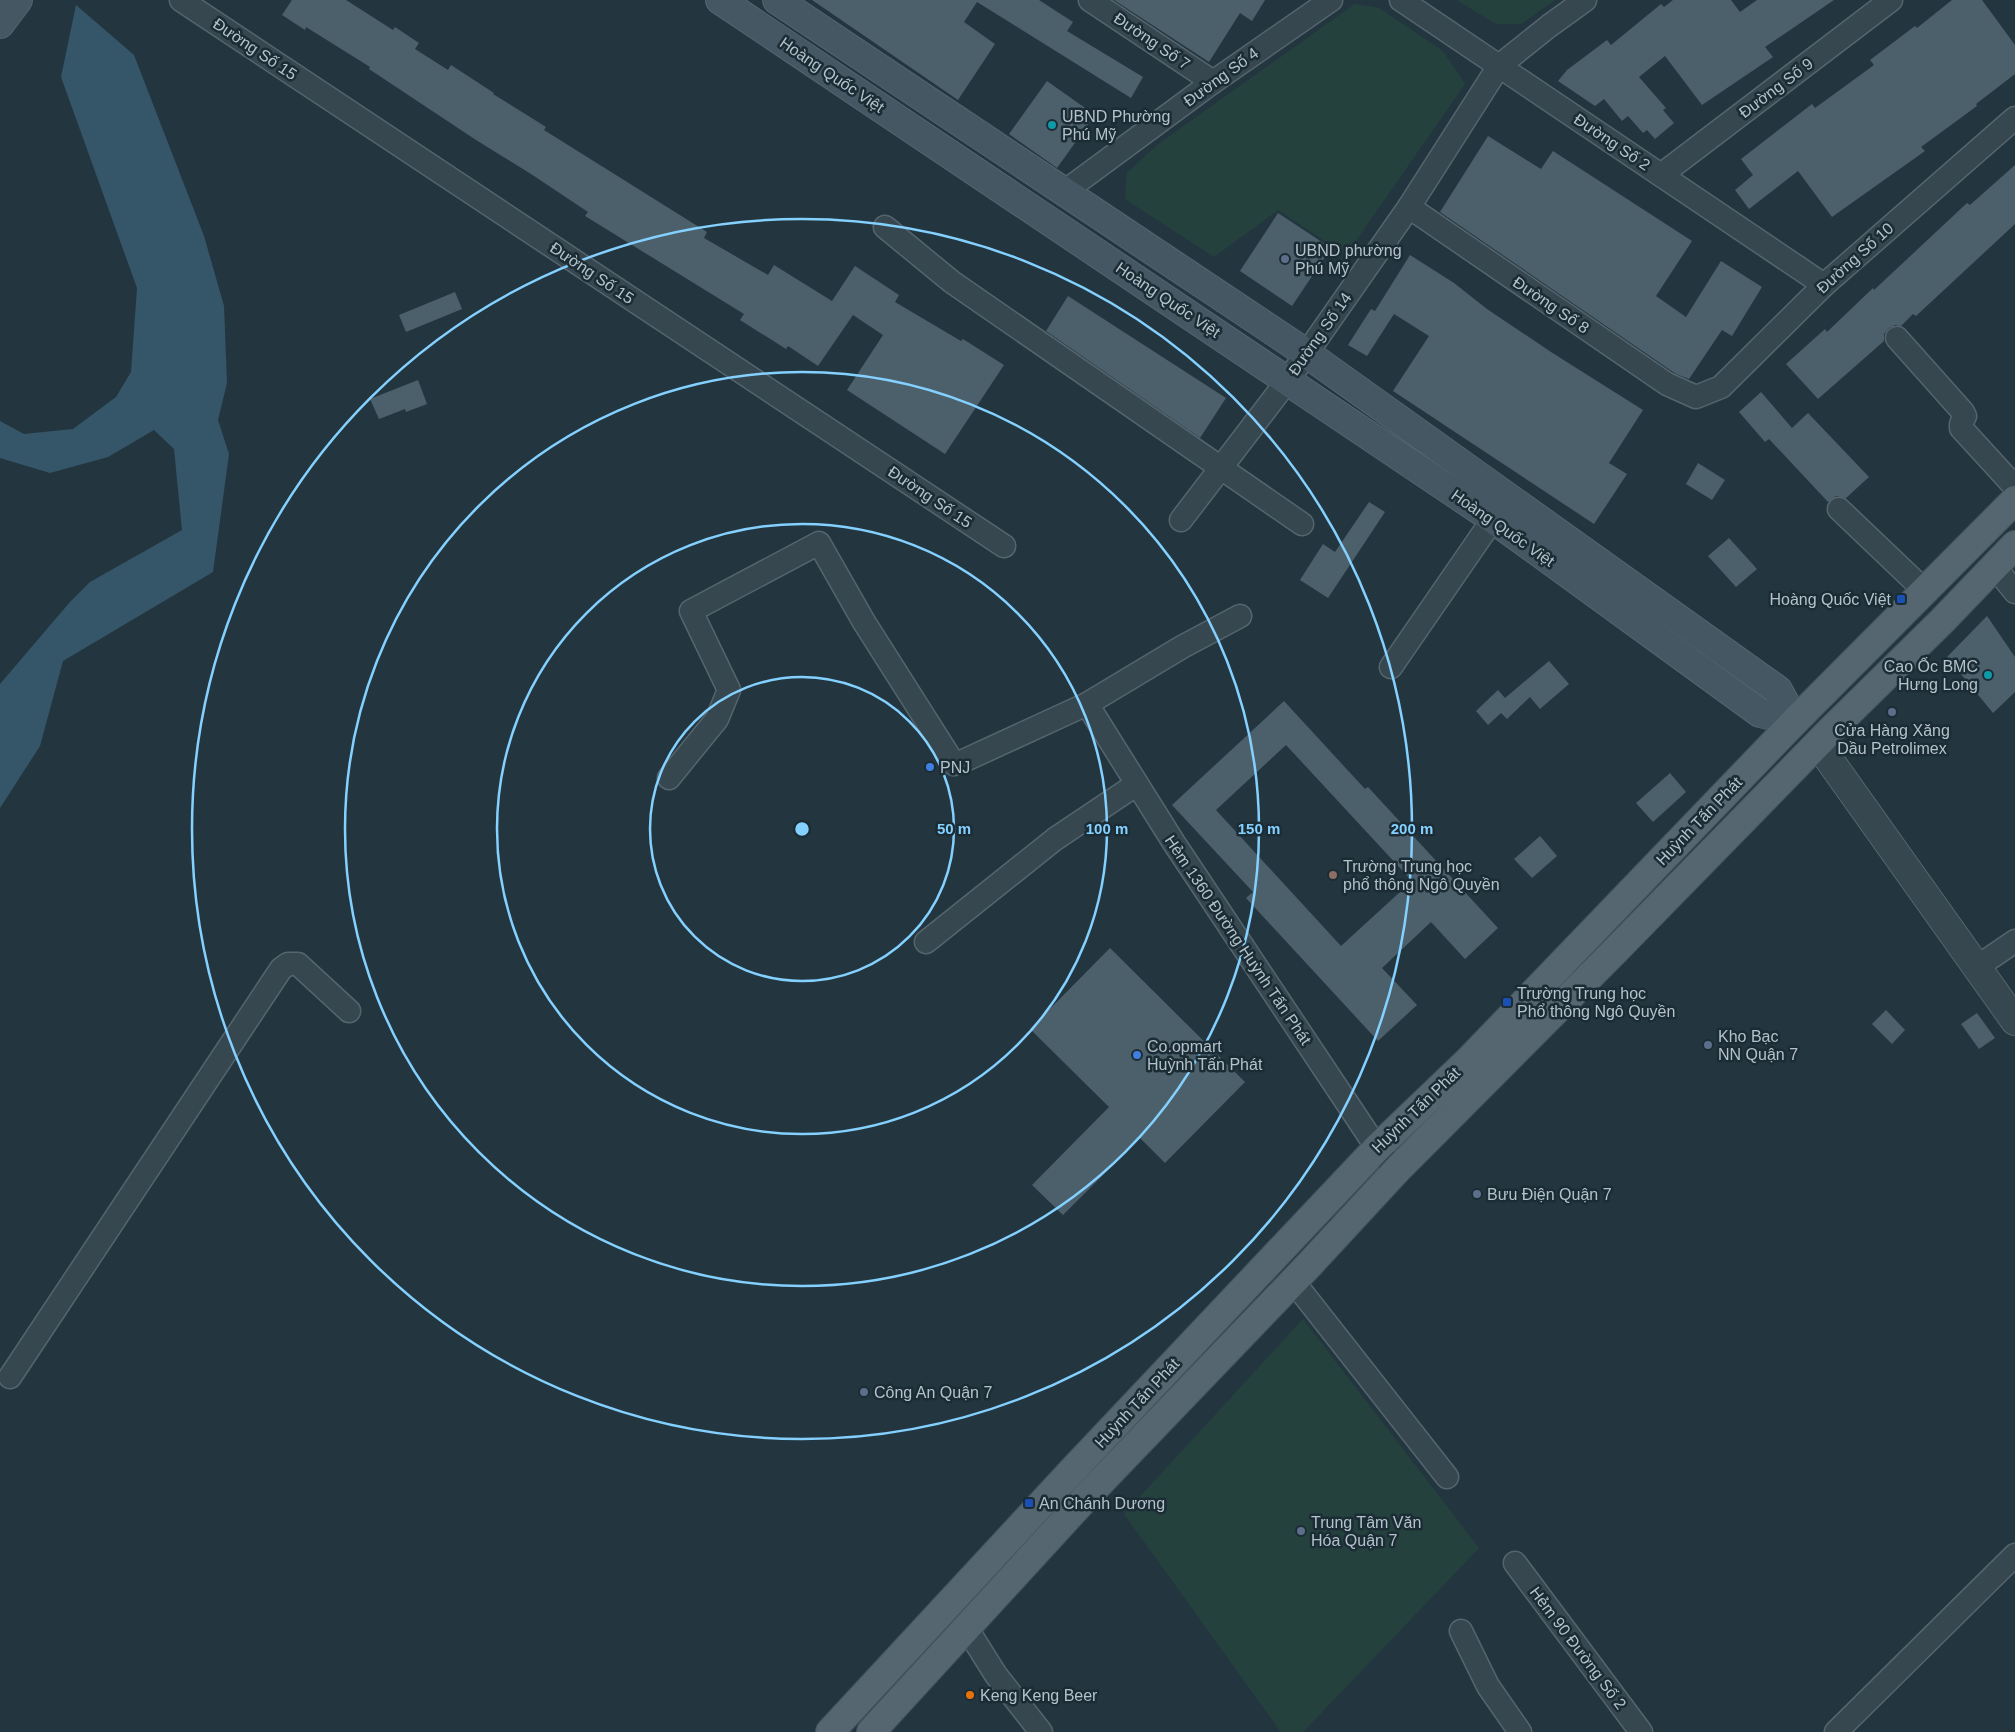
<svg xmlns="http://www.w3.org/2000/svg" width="2015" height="1732" font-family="Helvetica,sans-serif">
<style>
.green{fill:#25413e}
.water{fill:#355668}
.building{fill:#4b606b;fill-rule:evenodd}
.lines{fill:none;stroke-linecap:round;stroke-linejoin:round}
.minor-casing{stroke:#55656e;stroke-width:25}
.tertiary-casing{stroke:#55656e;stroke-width:30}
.secondary-casing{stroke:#55656e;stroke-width:30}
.primary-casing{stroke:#43535c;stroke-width:30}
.minor{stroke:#374750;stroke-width:22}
.tertiary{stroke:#374750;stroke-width:28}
.secondary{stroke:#455763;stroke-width:28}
.primary{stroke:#556670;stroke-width:28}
.ring{fill:none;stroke:#84d0ff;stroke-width:2.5}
.culture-dot{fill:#0f9aa8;stroke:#1c2c35;stroke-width:2}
.service-dot{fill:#5c6f8a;stroke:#1c2c35;stroke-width:2}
.transit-dot{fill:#1a4fb4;stroke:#1c2c35;stroke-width:2}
.shop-dot{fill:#3f7fe0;stroke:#1c2c35;stroke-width:2}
.education-dot{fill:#8d6e63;stroke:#1c2c35;stroke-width:2}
.food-dot{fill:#e8710a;stroke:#1c2c35;stroke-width:2}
.labels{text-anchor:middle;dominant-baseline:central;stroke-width:5;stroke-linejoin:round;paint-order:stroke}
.street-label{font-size:16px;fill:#b3c2cb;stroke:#1c2c35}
.poi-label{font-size:16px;fill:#b3c2cb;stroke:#1c2c35;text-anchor:start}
.centre{fill:#84d0ff;stroke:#1c2c35;stroke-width:2.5}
.ring-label{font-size:15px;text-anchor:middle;font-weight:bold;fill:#84d0ff;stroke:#1c2c35;stroke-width:5;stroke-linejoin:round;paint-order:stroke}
</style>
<rect width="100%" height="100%" fill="#233640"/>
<g class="green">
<path d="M 1457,0 L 1555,0 L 1521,24 L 1496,24 Z"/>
<path d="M 1355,4 L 1379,8 L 1443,51 L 1465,84 L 1346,255 L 1278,210 L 1214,257 L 1125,199 L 1127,173 L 1157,145 Z"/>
<path d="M 1303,1319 L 1479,1548 L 1303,1732 L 1281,1732 L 1124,1514 Z"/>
</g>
<path class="water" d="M 76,5 L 134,55 L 204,236 L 224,306 L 227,383 L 218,420 L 229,454 L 213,572 L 63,661 L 40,746 L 0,808 L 0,684 L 70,602 L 90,582 L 182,530 L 174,449 L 154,430 L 108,457 L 50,473 L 0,458 L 0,421 L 24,434 L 73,429 L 116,397 L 131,372 L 137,288 L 61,77 Z"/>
<g class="building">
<path d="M 292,0 L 346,0 L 393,30 L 395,27 L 419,43 L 415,49 L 448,70 L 451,65 L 494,93 L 493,94 L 546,127 L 544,130 L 707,232 L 704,238 L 768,275 L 774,265 L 832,301 L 855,266 L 899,295 L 895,302 L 961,341 L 963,339 L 1004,365 L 945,454 L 847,390 L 883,335 L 853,315 L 818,366 L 788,346 L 786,349 L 740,320 L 744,314 L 585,216 L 588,212 L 531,174 L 476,140 L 369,69 L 370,67 L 306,27 L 305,30 L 282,15 Z"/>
<path d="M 812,0 L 1039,0 L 1073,22 L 1067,31 L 1143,77 L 1131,98 L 977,2 L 964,22 L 995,44 L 958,100 Z"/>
<path d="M 1114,0 L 1265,0 L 1252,21 L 1240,13 L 1209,62 Z"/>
<path d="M 1673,0 L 1731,0 L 1740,12 L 1757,0 L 1834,0 L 1765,47 L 1773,57 L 1702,105 L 1665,56 L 1639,77 L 1666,108 L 1663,110 L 1674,123 L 1655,139 L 1647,130 L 1643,133 L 1628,116 L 1622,121 L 1604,99 L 1595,106 L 1558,81 L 1567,70 L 1607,40 L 1611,45 L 1661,4 L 1664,7 Z"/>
<path d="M 1952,0 L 1982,0 L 2015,45 L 2015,74 L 1976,104 L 1977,106 L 1921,147 L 1925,151 L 1832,217 L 1798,171 L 1749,209 L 1735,190 L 1753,175 L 1741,159 L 1812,104 L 1815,108 L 1874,65 L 1870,60 L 1915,26 L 1917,28 Z"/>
<path d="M 1047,81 L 1095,115 L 1057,168 L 1009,134 Z"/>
<path d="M 1488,136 L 1541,169 L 1553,151 L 1692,241 L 1656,296 L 1686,317 L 1721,261 L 1762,287 L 1732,336 L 1722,330 L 1689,379 L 1676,374 L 1440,212 Z"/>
<path d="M 2015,165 L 2015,224 L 1916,316 L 1913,314 L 1901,326 L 1895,325 L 1889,328 L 1884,334 L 1884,341 L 1818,399 L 1786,364 L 1825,329 L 1827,332 L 1873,288 L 1874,290 L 1967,203 L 1970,205 Z"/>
<path d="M 1278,213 L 1331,248 L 1292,306 L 1240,271 Z"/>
<path d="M 1410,255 L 1454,283 L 1487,309 L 1551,352 L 1643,410 L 1609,463 L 1627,474 L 1594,524 L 1393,391 L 1429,336 L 1394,314 L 1367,356 L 1348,345 L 1371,309 L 1375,311 Z"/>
<path d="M 455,292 L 462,309 L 406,332 L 399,315 Z"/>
<path d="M 1068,296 L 1226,398 L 1200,438 L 1046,331 Z"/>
<path d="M 418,380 L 427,404 L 406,412 L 405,409 L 379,419 L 370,399 Z"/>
<path d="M 1761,392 L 1792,428 L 1808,413 L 1869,477 L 1846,498 L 1836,496 L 1828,502 L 1769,439 L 1765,442 L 1739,412 Z"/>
<path d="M 1698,463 L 1725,480 L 1712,500 L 1686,484 Z"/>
<path d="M 1369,502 L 1385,512 L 1328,598 L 1300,580 L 1323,544 L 1335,552 Z"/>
<path d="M 1729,538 L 1757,569 L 1736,587 L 1708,556 Z"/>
<path d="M 1987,616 L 2015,657 L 2015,692 L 1993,713 L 1947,657 Z"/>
<path d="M 1549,661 L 1569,684 L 1540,709 L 1530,697 L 1507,719 L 1501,713 L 1488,725 L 1476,711 L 1498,690 L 1505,698 Z"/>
<path d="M 1284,701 L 1365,789 L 1368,787 L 1498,928 L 1465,959 L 1431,922 L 1382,968 L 1417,1005 L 1378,1041 L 1246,898 L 1253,892 L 1172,805 ZM 1286,745 L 1412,881 L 1341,946 L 1216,810 Z"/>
<path d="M 1670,773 L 1686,792 L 1653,822 L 1636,803 Z"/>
<path d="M 1540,836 L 1557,856 L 1532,878 L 1514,859 Z"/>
<path d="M 1110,948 L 1245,1082 L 1165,1163 L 1140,1138 L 1063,1215 L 1032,1185 L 1109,1107 L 1030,1029 Z"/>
<path d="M 1886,1010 L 1905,1030 L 1892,1044 L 1872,1024 Z"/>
<path d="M 1977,1013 L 1995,1038 L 1979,1049 L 1961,1024 Z"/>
</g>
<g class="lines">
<defs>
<g id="minor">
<path d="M 181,0 L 1004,546"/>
<path d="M 1090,0 L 1213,82"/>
<path d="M 1401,0 L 1824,285"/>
<path d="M 1661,175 L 1891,0"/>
<path d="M 1064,192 L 1213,82 L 1331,0"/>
<path d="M 1409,207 L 1667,384 L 1696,397 L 1721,387 L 1824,285 L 2015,118"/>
<path d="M 885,227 L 952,282 L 1302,524"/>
<path d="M 1897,338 L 1963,412 L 1965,416 L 1961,424 L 1961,428 L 2015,487"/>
<path d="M 1839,509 L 1925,591"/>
<path d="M 1181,520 L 1288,380 L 1409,207 L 1499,66 L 1549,26 L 1585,0"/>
<path d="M 1994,566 L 2015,592"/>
<path d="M 1391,667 L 1493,519"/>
<path d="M 1087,704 L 1174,843 L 1377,1148 L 1396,1171"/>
<path d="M 669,778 L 717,719 L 729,690 L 691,611 L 819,543 L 864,622 L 954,764 L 961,762 L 1087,704 L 1182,647 L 1240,616"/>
<path d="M 926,942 L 1055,839 L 1137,784"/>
<path d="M 1977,967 L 2015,941"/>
<path d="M 1293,1281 L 1447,1477"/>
<path d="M 10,1377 L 281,969 L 288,964 L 298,964 L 349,1011"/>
<path d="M 1515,1563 L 1641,1732"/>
<path d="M 966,1627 L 996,1675 L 1041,1732"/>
<path d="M 1461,1631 L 1488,1686 L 1520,1732"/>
<path d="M 1836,1732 L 2015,1555"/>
</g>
<path id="tertiary" d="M 1818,744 L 2015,1021"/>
<g id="secondary">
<path d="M 720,0 L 1493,519 L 1760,713 L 1795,721"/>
<path d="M 777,0 L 1306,353 L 1778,690 L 1795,721"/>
<path d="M 0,24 L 18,0"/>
</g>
<g id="primary">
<path d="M 830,1732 L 1071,1472 L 1377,1148 L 1471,1058 L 1795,721 L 2015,500"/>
<path d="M 871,1732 L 1091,1492 L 1310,1264 L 1396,1171 L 1616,950 L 1830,731 L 1942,621 L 2015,545"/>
</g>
</defs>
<use href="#minor" class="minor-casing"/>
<use href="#tertiary" class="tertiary-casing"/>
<use href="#secondary" class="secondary-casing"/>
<use href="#primary" class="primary-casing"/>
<use href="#minor" class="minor"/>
<use href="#tertiary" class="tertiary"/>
<use href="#secondary" class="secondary"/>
<use href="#primary" class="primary"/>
</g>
<g class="ring">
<circle cx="802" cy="829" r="152"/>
<circle cx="802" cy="829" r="305"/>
<circle cx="802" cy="829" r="457"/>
<circle cx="802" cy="829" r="610"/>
</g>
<g class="culture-dot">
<circle cx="1052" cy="125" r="5"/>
<circle cx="1988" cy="675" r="5"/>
</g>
<g class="service-dot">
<circle cx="1285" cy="259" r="5"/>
<circle cx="1892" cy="712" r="5"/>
<circle cx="1708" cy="1045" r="5"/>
<circle cx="1477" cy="1194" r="5"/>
<circle cx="864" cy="1392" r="5"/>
<circle cx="1301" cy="1531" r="5"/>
</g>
<g class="transit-dot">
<rect x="1896" y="594" width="10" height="10" rx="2.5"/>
<rect x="1502" y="997" width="10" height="10" rx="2.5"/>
<rect x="1024" y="1498" width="10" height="10" rx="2.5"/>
</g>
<g class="shop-dot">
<circle cx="930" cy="767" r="5"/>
<circle cx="1137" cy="1055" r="5"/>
</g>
<circle class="education-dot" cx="1333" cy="875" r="5"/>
<circle class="food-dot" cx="970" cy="1695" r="5"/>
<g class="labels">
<g class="street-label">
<text transform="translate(1152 41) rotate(34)">Đường Số 7</text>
<text transform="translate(255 49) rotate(34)">Đường Số 15</text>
<text transform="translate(832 75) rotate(34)">Hoàng Quốc Việt</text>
<text transform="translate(1221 77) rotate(-36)">Đường Số 4</text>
<text transform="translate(1776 88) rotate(-37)">Đường Số 9</text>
<text transform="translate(1612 142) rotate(34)">Đường Số 2</text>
<text transform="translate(1855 258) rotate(-42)">Đường Số 10</text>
<text transform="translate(592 273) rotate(34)">Đường Số 15</text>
<text transform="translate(1168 300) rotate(34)">Hoàng Quốc Việt</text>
<text transform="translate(1551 305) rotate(34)">Đường Số 8</text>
<text transform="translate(1320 334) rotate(-55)">Đường Số 14</text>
<text transform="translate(930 497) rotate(34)">Đường Số 15</text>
<text transform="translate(1503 528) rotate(35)">Hoàng Quốc Việt</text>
<text transform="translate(1699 821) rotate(-46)">Huỳnh Tấn Phát</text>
<text transform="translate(1238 940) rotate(56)">Hẻm 1360 Đường Huỳnh Tấn Phát</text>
<text transform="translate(1416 1110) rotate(-44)">Huỳnh Tấn Phát</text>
<text transform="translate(1137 1403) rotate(-47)">Huỳnh Tấn Phát</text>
<text transform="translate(1578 1648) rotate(53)">Hẻm 90 Đường Số 2</text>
</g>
<g class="poi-label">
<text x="1062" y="116">UBND Phường<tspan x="1062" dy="18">Phú Mỹ</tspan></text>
<text x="1295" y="250">UBND phường<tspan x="1295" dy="18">Phú Mỹ</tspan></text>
<text x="1891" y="599" text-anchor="end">Hoàng Quốc Việt</text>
<text x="1978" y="666" text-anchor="end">Cao Ốc BMC<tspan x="1978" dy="18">Hưng Long</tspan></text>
<text x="1892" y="730" text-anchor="middle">Cửa Hàng Xăng<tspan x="1892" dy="18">Dầu Petrolimex</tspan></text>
<text x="940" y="767">PNJ</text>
<text x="1343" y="866">Trường Trung học<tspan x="1343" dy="18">phổ thông Ngô Quyền</tspan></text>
<text x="1517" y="993">Trường Trung học<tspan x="1517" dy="18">Phổ thông Ngô Quyền</tspan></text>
<text x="1718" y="1036">Kho Bạc<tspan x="1718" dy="18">NN Quận 7</tspan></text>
<text x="1147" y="1046">Co.opmart<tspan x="1147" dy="18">Huỳnh Tấn Phát</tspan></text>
<text x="1487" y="1194">Bưu Điện Quận 7</text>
<text x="874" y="1392">Công An Quận 7</text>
<text x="1039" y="1503">An Chánh Dương</text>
<text x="1311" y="1522">Trung Tâm Văn<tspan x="1311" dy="18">Hóa Quận 7</tspan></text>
<text x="980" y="1695">Keng Keng Beer</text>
</g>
</g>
<circle cx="802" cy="829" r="8" class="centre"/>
<g class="ring-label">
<text x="954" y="834">50 m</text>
<text x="1107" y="834">100 m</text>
<text x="1259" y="834">150 m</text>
<text x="1412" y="834">200 m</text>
</g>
</svg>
